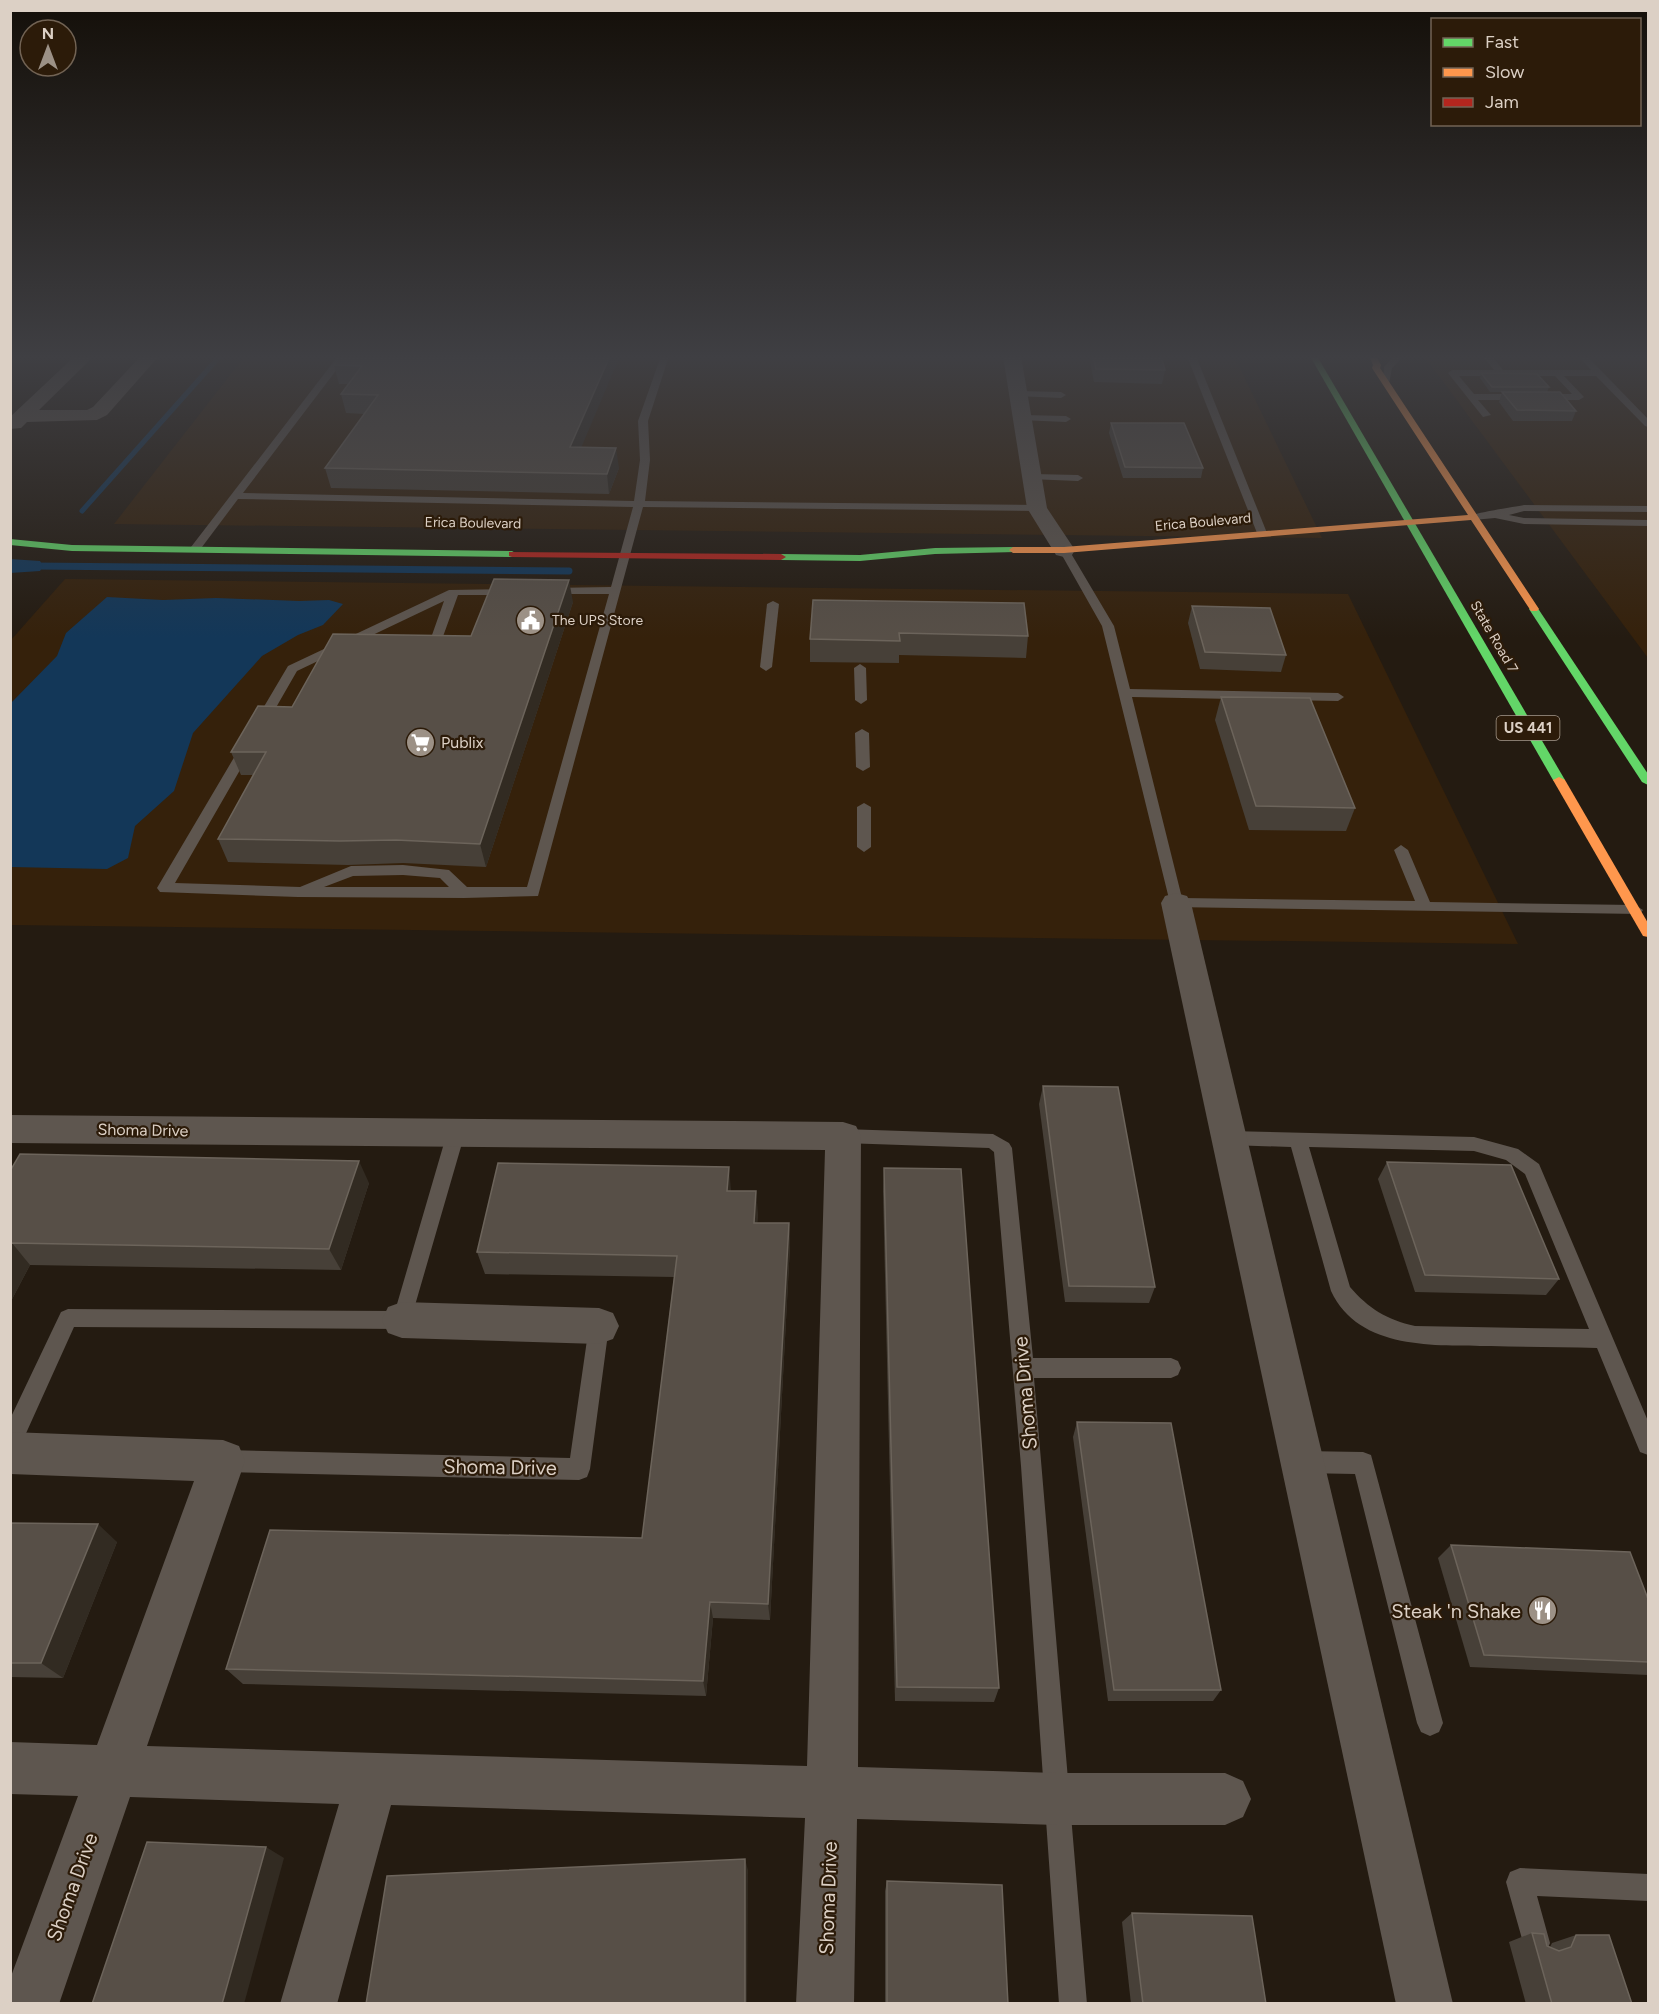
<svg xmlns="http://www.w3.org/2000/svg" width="1659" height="2014" font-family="Figtree,sans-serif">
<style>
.built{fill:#35210b}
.water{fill:#133758}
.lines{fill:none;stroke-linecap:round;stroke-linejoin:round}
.stream-far1{stroke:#133758;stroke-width:5}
.stream{stroke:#133758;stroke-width:7}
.canal{fill:#133758;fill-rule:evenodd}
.lane{fill:#5e564f;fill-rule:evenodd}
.street{fill:#5e564f;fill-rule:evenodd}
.fast{fill:#63d668;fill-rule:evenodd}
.slow{fill:#ff974d;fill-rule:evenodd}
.jam{fill:#b3261e;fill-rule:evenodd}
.wall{fill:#474038}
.shaded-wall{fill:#322b22}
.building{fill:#574f47;stroke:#6c645b;stroke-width:1.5}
.labels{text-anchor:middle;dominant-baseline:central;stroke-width:4.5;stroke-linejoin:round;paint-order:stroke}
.far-street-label{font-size:14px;fill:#dcd0c5;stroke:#2c1b09}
.far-poi-label{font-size:14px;fill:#dcd0c5;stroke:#2c1b09;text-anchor:start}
.shield{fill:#2c1b09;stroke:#a79a8d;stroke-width:1.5}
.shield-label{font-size:15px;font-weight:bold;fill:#dcd0c5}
.poi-label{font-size:16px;fill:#dcd0c5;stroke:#2c1b09;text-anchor:start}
.street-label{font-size:16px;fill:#dcd0c5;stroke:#2c1b09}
.near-street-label{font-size:20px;fill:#dcd0c5;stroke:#2c1b09}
.near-poi-label{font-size:20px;fill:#dcd0c5;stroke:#2c1b09;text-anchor:end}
</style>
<rect width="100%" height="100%" fill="#241b11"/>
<g class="built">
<path d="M 245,356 L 1234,356 L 1322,538 L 114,524 Z"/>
<path d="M 1424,356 L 1648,356 L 1648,658 Z"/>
<path d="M 65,579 L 1348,594 L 1518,944 L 11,925 L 11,640 Z"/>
</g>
<path class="water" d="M 107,597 L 163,600 L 216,598 L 299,601 L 329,600 L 343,604 L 323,625 L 298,635 L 262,656 L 193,733 L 174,791 L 135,826 L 128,858 L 107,869 L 11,867 L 11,703 L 57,656 L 66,633 Z"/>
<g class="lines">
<path class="stream-far1" d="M 82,511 L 220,356"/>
<path class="stream" d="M 32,566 L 569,571"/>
<path class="canal" d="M 10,559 L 40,561 L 43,566 L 40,571 L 10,573 Z"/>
<g class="lane">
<path d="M 338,356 L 347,356 L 243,493 L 634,501 L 640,460 L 638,421 L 661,356 L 669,356 L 648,421 L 650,460 L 645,501 L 1037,505 L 1042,508 L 1037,511 L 643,507 L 538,896 L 464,898 L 298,897 L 160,892 L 157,888 L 288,666 L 449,590 L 510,589 L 516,592 L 510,595 L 458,595 L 441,642 L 419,643 L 413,639 L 419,635 L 432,635 L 444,601 L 297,671 L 175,883 L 300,887 L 351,866 L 403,865 L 449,870 L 467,887 L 527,887 L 609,594 L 550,594 L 544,591 L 550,588 L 611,587 L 633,507 L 238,499 L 199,551 L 191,551 L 191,547 ZM 403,875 L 440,878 L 449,887 L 324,887 L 353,876 Z"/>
<path d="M 1187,356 L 1196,356 L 1267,533 L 1266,535 L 1258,535 L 1257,533 Z"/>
<path d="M 1394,356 L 1404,356 L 1392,368 L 1389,384 L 1383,384 L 1384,367 Z"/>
<path d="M 1483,356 L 1492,356 L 1503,370 L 1591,370 L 1578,356 L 1587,356 L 1648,419 L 1648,427 L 1645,426 L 1596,376 L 1564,376 L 1584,397 L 1579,400 L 1478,400 L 1491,415 L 1483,417 L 1448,373 L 1452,370 L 1494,370 ZM 1459,376 L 1555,376 L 1572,394 L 1474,394 Z"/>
<path d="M 1019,391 L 1061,392 L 1066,395 L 1061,398 L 1016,396 L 1014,394 Z"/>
<path d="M 1023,415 L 1066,416 L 1071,419 L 1066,422 L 1020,420 L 1020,416 Z"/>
<path d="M 1033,474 L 1078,475 L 1083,478 L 1078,481 L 1029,479 L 1029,475 Z"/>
<path d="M 1524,505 L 1648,506 L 1648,512 L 1524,511 L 1509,515 L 1524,518 L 1648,520 L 1648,526 L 1524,524 L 1495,518 L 1473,520 L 1468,517 C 1472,513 1514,507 1524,505 Z"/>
<path d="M 1064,547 L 1069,550 L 1114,626 L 1130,689 L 1338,693 L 1344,697 L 1338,701 L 1132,697 L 1182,898 L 1415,901 L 1394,850 L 1401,845 L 1408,850 L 1430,902 L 1635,905 L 1643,910 L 1640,914 L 1171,907 L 1102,626 L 1059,550 Z"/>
<path d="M 773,601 L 779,604 L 772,667 L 766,671 L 760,667 L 767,604 Z"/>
<path d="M 860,664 L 866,668 L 867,700 L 861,704 L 855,700 L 854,668 Z"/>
<path d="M 862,729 L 869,733 L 870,767 L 863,771 L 856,767 L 855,733 Z"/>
<path d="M 864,803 L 871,807 L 871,847 L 864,852 L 857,847 L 857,807 Z"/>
<path d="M 456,1126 L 462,1128 L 465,1133 L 409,1326 L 402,1329 L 74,1327 L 18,1451 L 10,1454 L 10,1419 L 61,1312 L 68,1309 L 395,1311 L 447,1133 L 450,1128 Z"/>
<path d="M 843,1129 L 993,1134 L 1009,1143 L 1012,1148 L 1033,1358 L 1171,1358 L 1178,1361 L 1181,1368 L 1178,1375 L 1171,1378 L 1034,1378 L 1087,2004 L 1059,2004 L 1021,1466 L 994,1152 L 989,1148 L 843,1143 L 837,1141 L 834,1136 L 837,1131 Z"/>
<path d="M 1229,1131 L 1474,1137 L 1518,1149 L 1539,1164 L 1648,1421 L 1648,1455 L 1640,1452 L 1597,1348 C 1562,1347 1526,1347 1491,1346 C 1436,1345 1359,1351 1331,1291 L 1291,1147 L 1229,1145 L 1223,1143 L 1220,1138 L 1223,1133 ZM 1309,1147 L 1474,1151 L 1506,1160 L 1525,1174 L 1589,1329 L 1415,1326 C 1387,1320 1368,1308 1350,1287 Z"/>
<path d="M 599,1317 L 606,1320 L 609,1326 L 590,1469 L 587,1477 L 579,1480 L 224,1472 L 216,1469 L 213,1461 L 216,1453 L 224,1450 L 570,1458 L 589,1326 L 592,1320 Z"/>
<path d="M 1302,1451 L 1363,1452 L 1371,1455 L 1443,1723 L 1439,1732 L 1430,1736 L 1421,1732 L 1417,1723 L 1355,1474 L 1302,1473 L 1294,1470 L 1291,1462 L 1294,1454 Z"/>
<path d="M 1520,1868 L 1648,1874 L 1648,1901 L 1537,1896 L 1550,1943 L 1546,1953 L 1536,1957 L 1526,1953 L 1506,1882 L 1510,1872 Z"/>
</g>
<g class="street">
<path d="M 75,356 L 94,356 L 39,410 L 87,410 L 93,407 L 141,356 L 159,356 L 107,415 L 97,420 L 27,422 L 21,428 L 10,429 L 10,417 Z"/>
<path d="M 1003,356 L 1021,356 L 1047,508 L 1075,550 L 1072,555 L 1064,557 L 1056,555 L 1027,508 Z"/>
<path d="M 1176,893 L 1187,896 L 1191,903 L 1453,2004 L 1396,2004 L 1161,903 L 1165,896 Z"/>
<path d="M 10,1115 L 843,1122 L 856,1126 L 861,1136 L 858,1767 L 1057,1773 L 1225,1773 L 1243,1781 L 1251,1799 L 1243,1817 L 1225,1825 L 1057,1825 L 857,1819 L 854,2004 L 796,2004 L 805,1818 L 391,1805 L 337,2004 L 280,2004 L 339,1804 L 130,1797 L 59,2004 L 10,2004 L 10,1979 L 78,1796 L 10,1794 L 10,1742 L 97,1745 L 194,1481 L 10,1474 L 10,1432 L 223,1440 L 239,1446 L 245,1461 L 147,1746 L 807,1766 L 825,1150 L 10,1143 Z"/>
<path d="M 402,1302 L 599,1308 L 613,1313 L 619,1326 L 613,1339 L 599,1344 L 402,1338 L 388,1333 L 382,1320 L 388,1307 Z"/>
</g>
<g class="fast">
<path d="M 1310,356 L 1317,356 L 1565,780 L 1563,782 L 1555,782 L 1553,780 Z"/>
<path d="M 10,539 L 72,545 L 512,551 L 517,554 L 512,557 L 72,551 L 10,545 Z"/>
<path d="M 1013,547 L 1016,548 L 1016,552 L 935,554 L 860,561 L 781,560 L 776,557 L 781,554 L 860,555 L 935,548 Z"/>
<path d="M 1531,607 L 1537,607 L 1648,774 L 1648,785 L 1642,782 L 1529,609 Z"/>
</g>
<g class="slow">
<path d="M 1369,356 L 1376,356 L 1381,365 L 1380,368 L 1539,609 L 1537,611 L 1531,611 L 1471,520 L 1064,553 L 1013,553 L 1009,550 L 1013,547 L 1064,547 L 1468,515 L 1372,368 L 1373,365 Z"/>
<path d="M 1559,777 L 1565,780 L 1648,923 L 1648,937 L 1643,936 L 1553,780 Z"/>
</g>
<path class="jam" d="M 509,552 L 781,554 L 786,557 L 781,560 L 512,557 L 509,556 Z"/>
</g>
<g class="wall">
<path d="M 341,356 L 582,447 L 619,468 L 609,494 L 331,488 L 325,468 L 364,414 L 346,413 L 341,394 L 348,384 L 339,384 L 334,365 Z"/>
<path d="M 1089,356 L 1161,356 L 1165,370 L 1162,384 L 1094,382 Z"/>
<path d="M 1481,373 L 1549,387 L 1547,392 L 1490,392 L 1480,378 Z"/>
<path d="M 1502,392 L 1576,411 L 1572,421 L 1513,421 L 1499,402 Z"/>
<path d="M 1111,423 L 1203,468 L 1201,478 L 1123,478 L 1109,433 Z"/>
<path d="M 813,600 L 1028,636 L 1026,658 L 899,655 L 899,663 L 810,662 L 810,639 Z"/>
<path d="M 573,602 L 486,867 L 403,863 L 348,865 L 228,862 L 218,839 L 254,775 L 241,775 L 231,752 L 292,707 L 471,636 Z"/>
<path d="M 1192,606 L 1286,655 L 1281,672 L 1200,669 L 1188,623 Z"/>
<path d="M 1221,697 L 1355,808 L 1346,831 L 1249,830 L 1215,720 Z"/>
<path d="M 1043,1086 L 1155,1287 L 1149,1303 L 1065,1302 L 1039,1104 Z"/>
<path d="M 1387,1162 L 1559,1279 L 1546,1295 L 1415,1292 L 1378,1179 Z"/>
<path d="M 884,1168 L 999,1688 L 994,1702 L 895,1701 L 883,1191 Z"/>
<path d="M 10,1171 L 369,1183 L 341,1270 L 30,1265 L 10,1303 Z"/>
<path d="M 731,1191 L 758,1213 L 757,1223 L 789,1223 L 790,1245 L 770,1620 L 713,1618 L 706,1696 L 243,1684 L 226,1669 L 642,1538 L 674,1277 L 485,1274 L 477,1252 Z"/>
<path d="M 1077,1422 L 1221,1690 L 1213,1701 L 1108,1701 L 1073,1437 Z"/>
<path d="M 10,1523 L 117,1542 L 63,1678 L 10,1677 Z"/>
<path d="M 1451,1545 L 1648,1599 L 1648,1675 L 1470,1667 L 1438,1558 Z"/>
<path d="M 887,1881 L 1008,2004 L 885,2004 L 885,1891 Z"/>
<path d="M 1132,1913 L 1266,2004 L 1131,2004 L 1122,1922 Z"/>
<path d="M 1532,1933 L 1550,1947 L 1552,1943 L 1576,1935 L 1632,2004 L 1526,2004 L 1509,1942 Z"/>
</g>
<g class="shaded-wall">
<path d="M 610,356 L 620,356 L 573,467 L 570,447 Z"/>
<path d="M 616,448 L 619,468 L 609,494 L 607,474 Z"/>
<path d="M 569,580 L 573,602 L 486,867 L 480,844 Z"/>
<path d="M 359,1161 L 369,1183 L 341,1270 L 329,1249 Z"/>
<path d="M 729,1167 L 731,1190 L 729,1213 L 727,1191 Z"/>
<path d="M 756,1191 L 758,1213 L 756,1245 L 754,1223 Z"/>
<path d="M 789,1223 L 790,1245 L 770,1620 L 768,1604 Z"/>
<path d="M 12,1243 L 30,1265 L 10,1303 L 10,1245 Z"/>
<path d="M 98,1524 L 117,1542 L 63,1678 L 41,1663 Z"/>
<path d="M 710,1602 L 713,1618 L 706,1696 L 703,1681 Z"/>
<path d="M 266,1847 L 284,1858 L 244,2004 L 222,2004 Z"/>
<path d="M 745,1859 L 748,1870 L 747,2004 L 745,2004 Z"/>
</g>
<g class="building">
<path d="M 341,356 L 610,356 L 570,447 L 616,448 L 607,474 L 325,468 L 378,395 L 341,394 L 362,366 L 334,365 Z"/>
<path d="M 1093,356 L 1161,356 L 1165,370 L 1096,369 Z"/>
<path d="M 1481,373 L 1537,374 L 1549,387 L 1492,387 Z"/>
<path d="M 1502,392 L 1560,392 L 1576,411 L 1517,410 Z"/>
<path d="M 1111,423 L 1184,423 L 1203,468 L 1125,467 Z"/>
<path d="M 494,579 L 569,580 L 480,844 L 396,840 L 340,841 L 218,839 L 266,752 L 231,752 L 258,706 L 292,707 L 333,634 L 471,636 Z"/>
<path d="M 813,600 L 1024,603 L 1028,636 L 899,633 L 900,641 L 810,639 Z"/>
<path d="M 1192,606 L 1270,608 L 1286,655 L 1205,652 Z"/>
<path d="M 1221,697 L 1310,698 L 1355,808 L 1256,806 Z"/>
<path d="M 1043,1086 L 1118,1087 L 1155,1287 L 1069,1286 Z"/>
<path d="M 20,1154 L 359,1161 L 329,1249 L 12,1243 L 10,1245 L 10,1171 Z"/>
<path d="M 1387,1162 L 1511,1165 L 1559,1279 L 1425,1275 Z"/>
<path d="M 498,1163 L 729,1167 L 727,1191 L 756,1191 L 754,1223 L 789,1223 L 768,1604 L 710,1602 L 703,1681 L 226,1669 L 270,1530 L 642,1538 L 677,1256 L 477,1252 Z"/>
<path d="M 884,1168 L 961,1169 L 999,1688 L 897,1687 Z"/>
<path d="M 1077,1422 L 1171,1423 L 1221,1690 L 1114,1690 Z"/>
<path d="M 10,1523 L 98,1524 L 41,1663 L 10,1663 Z"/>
<path d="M 1451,1545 L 1630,1552 L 1648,1599 L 1648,1662 L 1484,1655 Z"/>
<path d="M 147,1842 L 266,1847 L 222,2004 L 92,2004 Z"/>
<path d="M 745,1859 L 745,2004 L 366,2004 L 387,1876 Z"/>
<path d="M 887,1881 L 1002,1885 L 1008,2004 L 887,2004 Z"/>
<path d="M 1132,1913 L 1252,1916 L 1266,2004 L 1143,2004 Z"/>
<path d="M 1532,1933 L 1544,1934 L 1547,1946 L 1559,1951 L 1571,1947 L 1576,1935 L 1609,1935 L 1632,2004 L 1552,2004 Z"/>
</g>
<linearGradient id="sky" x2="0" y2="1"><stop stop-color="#140f09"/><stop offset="0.56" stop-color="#3f3f43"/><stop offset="1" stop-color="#3f3f43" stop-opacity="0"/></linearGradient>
<rect width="1659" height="638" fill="url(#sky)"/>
<defs>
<symbol id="civic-disc" viewBox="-11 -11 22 22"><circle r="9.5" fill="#9c9186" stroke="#2c1b09"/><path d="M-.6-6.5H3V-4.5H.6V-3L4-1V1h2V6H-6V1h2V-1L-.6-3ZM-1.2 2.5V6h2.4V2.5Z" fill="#fff"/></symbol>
<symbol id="supermarket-disc" viewBox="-11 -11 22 22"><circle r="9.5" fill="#9c9186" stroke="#2c1b09"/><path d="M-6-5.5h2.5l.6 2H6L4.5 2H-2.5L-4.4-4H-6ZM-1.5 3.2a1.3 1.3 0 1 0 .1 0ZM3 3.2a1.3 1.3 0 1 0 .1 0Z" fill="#fff"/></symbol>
<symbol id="restaurant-disc" viewBox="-11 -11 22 22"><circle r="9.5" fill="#9c9186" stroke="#2c1b09"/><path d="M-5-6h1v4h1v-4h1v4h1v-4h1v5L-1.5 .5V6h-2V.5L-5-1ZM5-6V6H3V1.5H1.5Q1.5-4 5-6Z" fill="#fff"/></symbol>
</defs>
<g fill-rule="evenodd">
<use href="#civic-disc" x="514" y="604" width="33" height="33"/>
<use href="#supermarket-disc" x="404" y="726" width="33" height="33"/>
<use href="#restaurant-disc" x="1526" y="1594" width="33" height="33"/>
</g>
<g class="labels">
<g class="far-street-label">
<text transform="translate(1203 522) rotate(-5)">Erica Boulevard</text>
<text transform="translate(473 523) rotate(1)">Erica Boulevard</text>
<text transform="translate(1494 637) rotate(60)">State Road 7</text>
</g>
<g class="far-poi-label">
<text x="552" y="620">The UPS Store</text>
</g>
<rect class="shield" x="1496.5" y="716" width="63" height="24" rx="4.5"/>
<g class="shield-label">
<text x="1528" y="728">US 441</text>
</g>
<g class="poi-label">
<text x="441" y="742">Publix</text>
</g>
<g class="street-label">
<text transform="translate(143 1130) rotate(1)">Shoma Drive</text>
</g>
<g class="near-street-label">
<text transform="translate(1025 1393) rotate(-95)">Shoma Drive</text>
<text transform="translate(500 1467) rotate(1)">Shoma Drive</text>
<text transform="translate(72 1887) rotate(-70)">Shoma Drive</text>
<text transform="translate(828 1898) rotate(-88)">Shoma Drive</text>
</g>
<g class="near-poi-label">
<text x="1521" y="1611">Steak 'n Shake</text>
</g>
</g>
<rect width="1659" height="2014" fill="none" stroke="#dcd0c5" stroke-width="24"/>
<rect x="1431" y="18" width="210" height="108" fill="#2c1b09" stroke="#726354" stroke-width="1.5"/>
<rect x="1443" y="38" width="30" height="9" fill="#63d668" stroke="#726354" stroke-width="1.5"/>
<text x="1485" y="48" font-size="18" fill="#dcd0c5">Fast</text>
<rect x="1443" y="68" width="30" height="9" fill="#ff974d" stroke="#726354" stroke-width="1.5"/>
<text x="1485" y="78" font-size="18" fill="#dcd0c5">Slow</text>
<rect x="1443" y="98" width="30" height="9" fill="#b3261e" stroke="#726354" stroke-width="1.5"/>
<text x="1485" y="108" font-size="18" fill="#dcd0c5">Jam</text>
<g transform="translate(48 48)"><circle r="28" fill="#2c1b09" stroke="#726354" stroke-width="1.5"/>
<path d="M0-4.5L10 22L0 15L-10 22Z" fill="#9c9186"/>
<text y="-9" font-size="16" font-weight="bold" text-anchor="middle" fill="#dcd0c5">N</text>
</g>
</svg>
